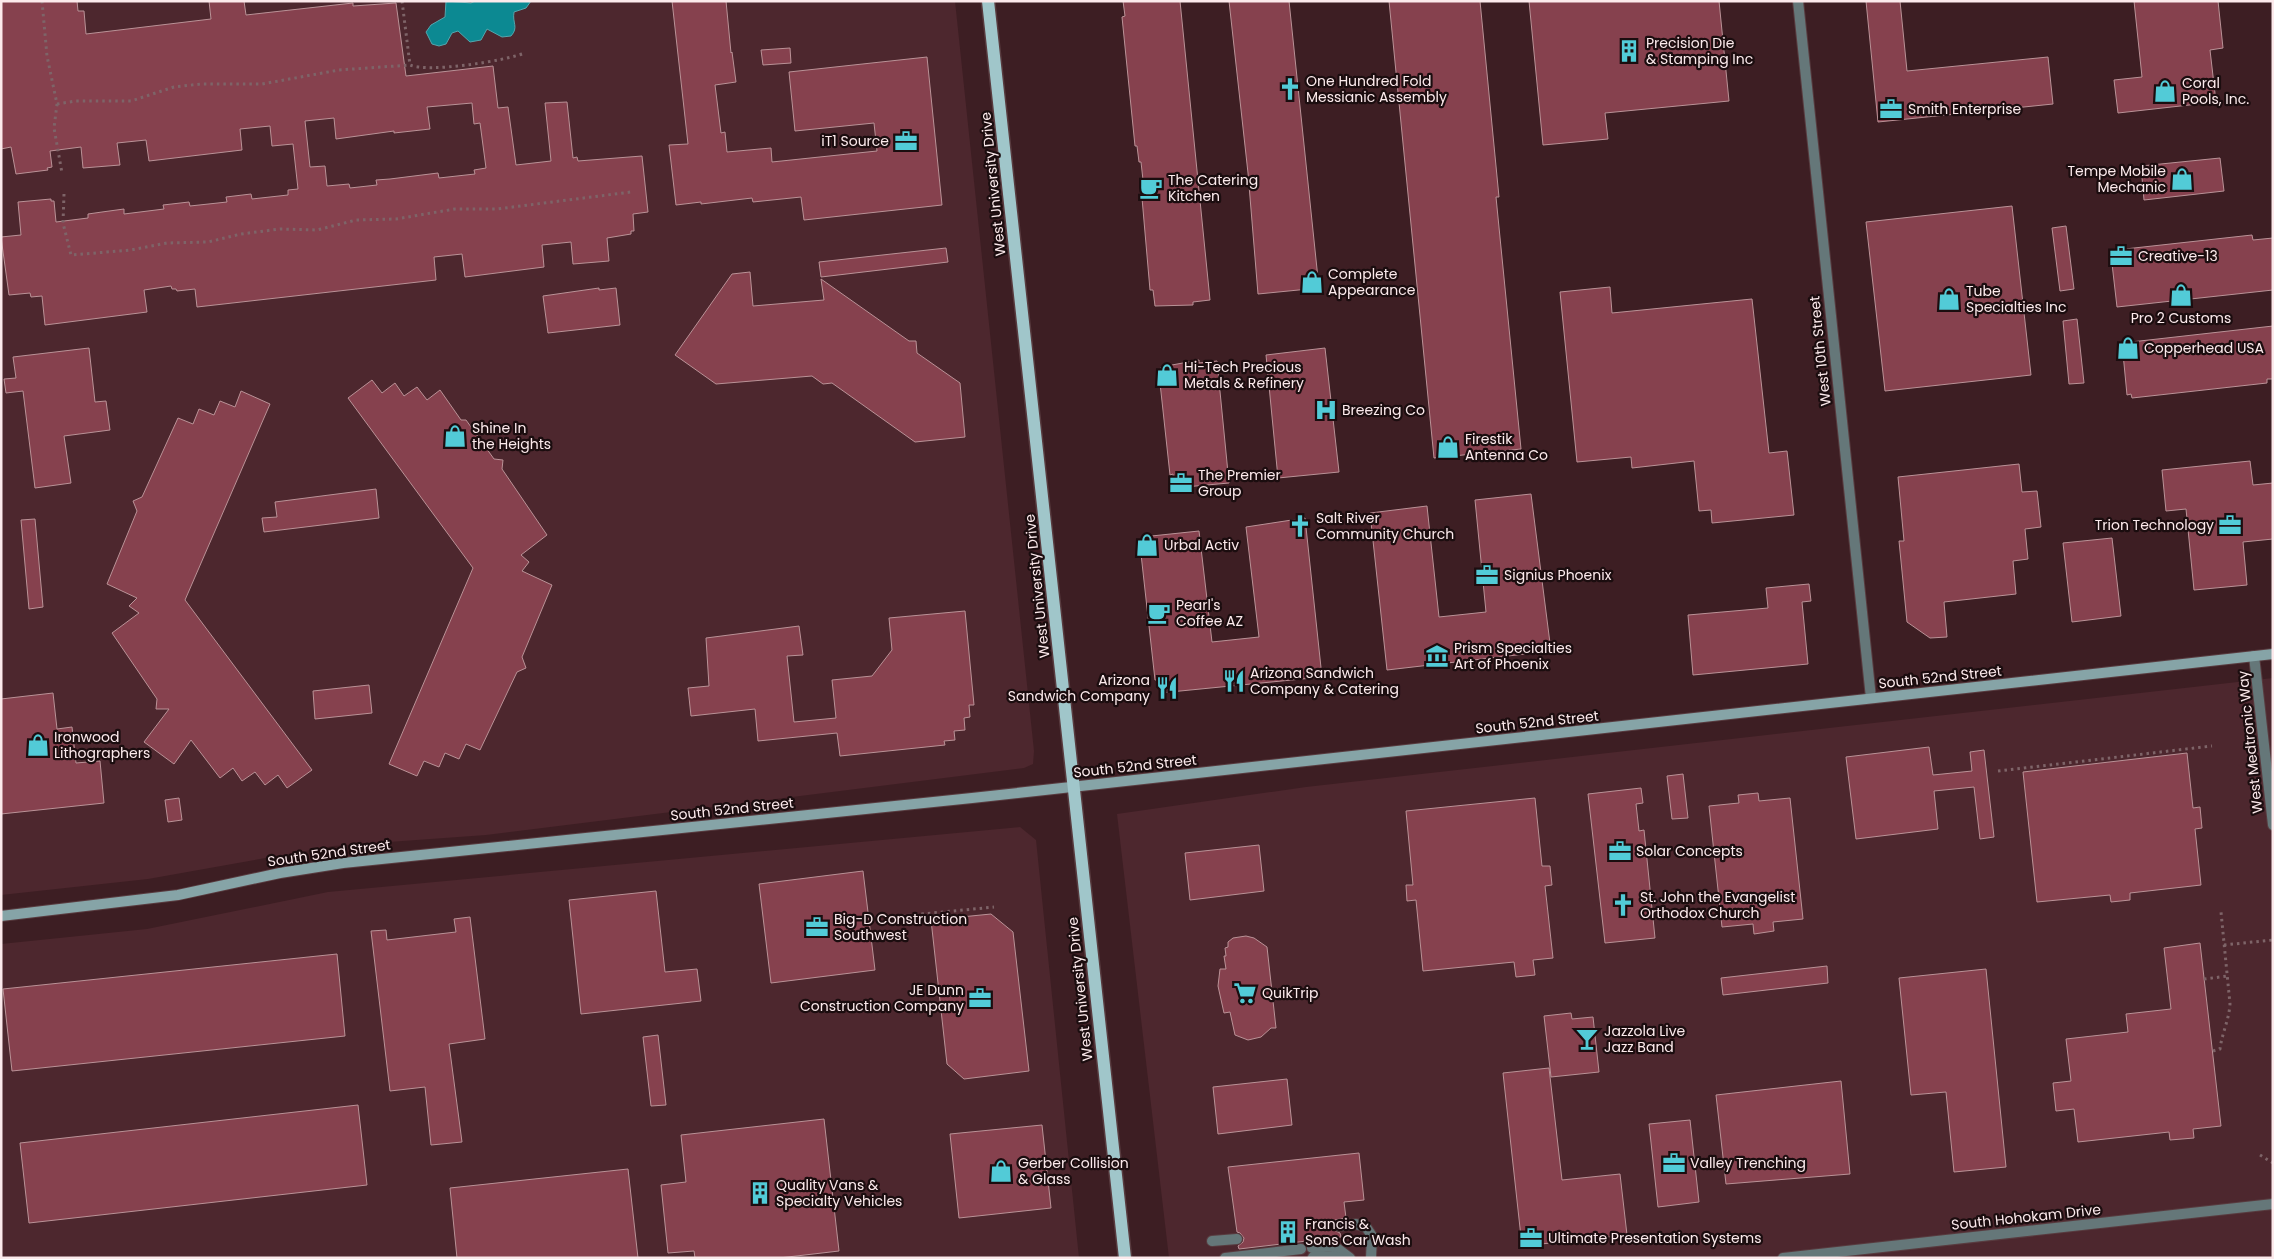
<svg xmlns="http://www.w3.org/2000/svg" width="2274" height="1259" font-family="Poppins,sans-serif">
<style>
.built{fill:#4d272e}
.water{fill:#0c8992;stroke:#54a6ad}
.building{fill:#86414e;stroke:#ba9297;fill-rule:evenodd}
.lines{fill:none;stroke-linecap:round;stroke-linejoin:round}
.lane-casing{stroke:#583b3f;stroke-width:12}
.street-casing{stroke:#583b3f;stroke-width:12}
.secondary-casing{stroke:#583b3f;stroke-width:12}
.primary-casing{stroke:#583b3f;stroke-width:15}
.path{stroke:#7e6468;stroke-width:3;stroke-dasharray:2.5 4;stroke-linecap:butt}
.lane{stroke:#657779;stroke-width:10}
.street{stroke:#657779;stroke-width:10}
.secondary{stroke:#86a4a7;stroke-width:10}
.primary{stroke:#a0c6ca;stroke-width:12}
.labels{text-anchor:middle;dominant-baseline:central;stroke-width:4.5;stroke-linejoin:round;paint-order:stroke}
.poi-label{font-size:14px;fill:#fceaec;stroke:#1b0d0f;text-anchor:start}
.street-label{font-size:14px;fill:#fceaec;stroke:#1b0d0f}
</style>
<rect width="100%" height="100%" fill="#3d1e23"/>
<g class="built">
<path d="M 1,1 L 955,1 L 1034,751 L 1033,764 L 1024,768 L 486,835 L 333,846 L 148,879 L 1,895 Z"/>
<path d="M 2273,678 L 2273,1258 L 1169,1258 L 1117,814 L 1306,787 Z"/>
<path d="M 1020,827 L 1036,840 L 1079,1258 L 1,1258 L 1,944 L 147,929 L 328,892 Z"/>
</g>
<path class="water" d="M 446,1 L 471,3 L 475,1 L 531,1 L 526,8 L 514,12 C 512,23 519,27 511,36 L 502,37 L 487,29 L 481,40 L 470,42 L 458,31 L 452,33 L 446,44 L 439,46 L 432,44 L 426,32 L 431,25 L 445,17 Z"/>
<g class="building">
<path d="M 1,1 L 77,1 L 78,11 L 84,11 L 86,34 L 211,19 L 209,1 L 244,1 L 246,15 L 353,3 L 353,6 L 396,3 L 406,76 L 493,66 L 498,108 L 508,107 L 516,165 L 551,161 L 545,103 L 567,102 L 573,158 L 577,157 L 578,161 L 642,156 L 648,212 L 633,214 L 634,231 L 631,231 L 631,234 L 607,238 L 609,261 L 573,264 L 571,242 L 542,245 L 544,267 L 465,277 L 462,254 L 434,257 L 436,280 L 197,307 L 195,289 L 177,291 L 176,289 L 172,289 L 171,286 L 144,290 L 147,312 L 45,325 L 42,296 L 31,297 L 30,293 L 9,295 L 1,237 L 21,235 L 18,202 L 51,199 L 51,201 L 54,201 L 56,222 L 88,218 L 88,214 L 102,212 L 124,209 L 124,214 L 164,209 L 163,205 L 189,202 L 190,206 L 227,202 L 226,197 L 251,194 L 252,199 L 288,195 L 288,190 L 298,189 L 293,144 L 272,146 L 270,126 L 240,129 L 242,150 L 149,161 L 146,140 L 117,143 L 120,165 L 83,168 L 81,147 L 50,151 L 52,167 L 47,168 L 48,170 L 16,174 L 11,147 L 1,149 ZM 472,103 L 474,124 L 480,123 L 486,168 L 474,170 L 475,174 L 439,178 L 438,173 L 390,179 L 376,180 L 377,185 L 350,188 L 349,184 L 327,186 L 325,166 L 310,167 L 305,121 L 334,118 L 336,139 L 394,131 L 394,133 L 430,129 L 427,107 Z"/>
<path d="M 672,1 L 726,1 L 731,53 L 732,52 L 736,82 L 715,85 L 721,133 L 725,132 L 727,152 L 771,148 L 772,162 L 877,151 L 874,123 L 795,131 L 789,72 L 927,57 L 942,205 L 804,220 L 801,197 L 753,202 L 752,198 L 701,204 L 701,202 L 676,205 L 669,145 L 688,144 Z"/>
<path d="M 1123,1 L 1180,1 L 1210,300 L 1193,302 L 1193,305 L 1155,306 L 1153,290 L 1150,290 L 1142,198 L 1145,198 L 1141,162 L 1139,162 L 1137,146 L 1135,146 L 1122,17 L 1125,16 Z"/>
<path d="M 1229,1 L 1289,1 L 1319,288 L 1258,294 L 1248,173 Z"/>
<path d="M 1389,1 L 1480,1 L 1499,197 L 1496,197 L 1521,449 L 1434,458 Z"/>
<path d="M 1529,1 L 1719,1 L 1729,101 L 1605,113 L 1608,139 L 1543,145 Z"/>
<path d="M 1866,1 L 1900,1 L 1907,71 L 2048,57 L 2053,104 L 1878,122 Z"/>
<path d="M 2134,1 L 2218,1 L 2223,48 L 2210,50 L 2216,102 L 2118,113 L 2114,80 L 2142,77 Z"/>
<path d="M 790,48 L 791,63 L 763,65 L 761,50 Z"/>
<path d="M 2220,158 L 2224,191 L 2144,200 L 2141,166 Z"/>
<path d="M 2012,206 L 2031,375 L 1885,391 L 1866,222 Z"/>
<path d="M 2066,226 L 2074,289 L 2060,291 L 2052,228 Z"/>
<path d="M 2252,235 L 2253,240 L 2273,238 L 2273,290 L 2117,307 L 2111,255 L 2117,255 L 2116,250 Z"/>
<path d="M 946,248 L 948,262 L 821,277 L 819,262 Z"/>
<path d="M 750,272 L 753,306 L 824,300 L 821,279 L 909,341 L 916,341 L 917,353 L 960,383 L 965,437 L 915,442 L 832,383 L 823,384 L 812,376 L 716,384 L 675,355 L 732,274 Z"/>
<path d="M 1610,287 L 1612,313 L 1752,299 L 1769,453 L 1787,451 L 1794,515 L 1712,523 L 1711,510 L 1699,511 L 1694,461 L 1632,468 L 1631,457 L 1577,462 L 1560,292 Z"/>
<path d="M 599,288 L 599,290 L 616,288 L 620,325 L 548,333 L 543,296 Z"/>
<path d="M 2077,319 L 2084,383 L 2069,384 L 2063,321 Z"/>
<path d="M 2273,326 L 2273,379 L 2267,379 L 2267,383 L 2132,398 L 2131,394 L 2127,395 L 2122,343 Z"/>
<path d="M 89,348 L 95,402 L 106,401 L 110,430 L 64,436 L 71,483 L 35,488 L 23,391 L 6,393 L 4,379 L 16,378 L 13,357 Z"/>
<path d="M 1325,348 L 1339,472 L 1278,478 L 1266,355 Z"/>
<path d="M 1199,360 L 1199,363 L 1217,361 L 1229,483 L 1174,488 L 1173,474 L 1170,475 L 1160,383 L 1163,383 L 1161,367 Z"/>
<path d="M 372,380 L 382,393 L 395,383 L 404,396 L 417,387 L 427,400 L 440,390 L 461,420 L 466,420 L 494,459 L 503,460 L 502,469 L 547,535 L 521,555 L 529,562 L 522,571 L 552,585 L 522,657 L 526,668 L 517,672 L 480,750 L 466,744 L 459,759 L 445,753 L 439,767 L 424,761 L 417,776 L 389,764 L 473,568 L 348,398 Z"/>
<path d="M 241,391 L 270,404 L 185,600 L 312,770 L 287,788 L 278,775 L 265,785 L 255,772 L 242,781 L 233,768 L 220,778 L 191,740 L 174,764 L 144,742 L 169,709 L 156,709 L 157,699 L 112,633 L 139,613 L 129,606 L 137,598 L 107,584 L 137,511 L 133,501 L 142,497 L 178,418 L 193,424 L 199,409 L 214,415 L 220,401 L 235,407 Z"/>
<path d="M 2250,461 L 2253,485 L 2273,483 L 2273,539 L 2243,542 L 2247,585 L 2194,590 L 2186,509 L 2166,511 L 2162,470 Z"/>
<path d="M 2019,464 L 2022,492 L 2037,491 L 2041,527 L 2025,529 L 2028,559 L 2013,561 L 2016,594 L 1944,602 L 1947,637 L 1930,638 L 1907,622 L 1899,541 L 1904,541 L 1898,477 Z"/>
<path d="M 376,489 L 379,518 L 264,532 L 262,518 L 277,517 L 275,502 Z"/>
<path d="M 1531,494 L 1551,651 L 1387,670 L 1370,513 L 1427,506 L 1439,617 L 1486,612 L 1475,500 Z"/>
<path d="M 1305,518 L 1322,677 L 1160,693 L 1159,680 L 1155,680 L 1141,554 L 1144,554 L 1142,537 L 1199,531 L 1212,642 L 1259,637 L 1246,527 Z"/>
<path d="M 35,519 L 43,607 L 29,609 L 21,520 Z"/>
<path d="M 2112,538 L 2121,616 L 2072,622 L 2063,543 Z"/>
<path d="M 1809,584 L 1811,601 L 1802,602 L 1808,664 L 1693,675 L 1688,615 L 1768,608 L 1766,588 Z"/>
<path d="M 965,611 L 974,705 L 969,705 L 970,717 L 964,718 L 965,730 L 954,731 L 955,740 L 944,741 L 945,745 L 840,756 L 837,733 L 758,741 L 755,709 L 691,716 L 688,688 L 709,686 L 706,638 L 799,626 L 803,655 L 787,656 L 794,722 L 836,718 L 832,680 L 872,676 L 892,650 L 889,618 Z"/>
<path d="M 369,685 L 372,713 L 315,719 L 313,691 Z"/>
<path d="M 53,693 L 57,729 L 72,727 L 76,763 L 100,761 L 104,803 L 1,814 L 1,699 Z"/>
<path d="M 1929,747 L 1933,775 L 1972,771 L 1970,752 L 1984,750 L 1994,837 L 1980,839 L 1974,787 L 1934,791 L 1938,829 L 1856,839 L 1846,757 Z"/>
<path d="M 2187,753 L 2193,808 L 2200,807 L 2202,828 L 2195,829 L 2201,885 L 2130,893 L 2130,900 L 2111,902 L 2110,895 L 2037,902 L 2023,772 Z"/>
<path d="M 1683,774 L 1688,818 L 1672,819 L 1667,776 Z"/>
<path d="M 1641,788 L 1643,803 L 1636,804 L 1639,831 L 1644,830 L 1655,938 L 1605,943 L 1588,794 Z"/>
<path d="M 1758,793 L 1759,801 L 1790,798 L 1803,919 L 1773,922 L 1774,931 L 1754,934 L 1753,924 L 1722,927 L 1709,806 L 1739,803 L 1738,795 Z"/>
<path d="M 179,798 L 182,820 L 168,822 L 165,800 Z"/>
<path d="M 1535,798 L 1542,866 L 1550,866 L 1552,885 L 1545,886 L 1553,958 L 1533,960 L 1535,975 L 1516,977 L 1514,962 L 1423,971 L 1416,900 L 1407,901 L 1406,885 L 1413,885 L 1406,811 Z"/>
<path d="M 1259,845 L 1264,891 L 1190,900 L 1185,853 Z"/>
<path d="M 863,871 L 875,970 L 771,983 L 759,884 Z"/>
<path d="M 656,891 L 665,972 L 697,969 L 701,1001 L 581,1014 L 569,900 Z"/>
<path d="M 991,914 L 1013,932 L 1029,1071 L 964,1079 L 947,1064 L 931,920 Z"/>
<path d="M 470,917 L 485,1039 L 449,1044 L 462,1142 L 431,1145 L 425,1087 L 390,1091 L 371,931 L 386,930 L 387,940 L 456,932 L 454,919 Z"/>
<path d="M 1246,936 L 1254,938 L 1267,947 L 1276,1028 L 1271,1028 L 1261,1037 L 1248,1040 L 1235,1035 L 1230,1012 L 1224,1013 L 1218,986 L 1220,969 L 1226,969 L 1224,956 L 1226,956 L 1225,948 L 1228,947 L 1228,942 L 1233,938 Z"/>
<path d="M 2200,943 L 2221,1126 L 2193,1129 L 2194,1138 L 2170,1140 L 2169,1132 L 2078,1142 L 2074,1109 L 2056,1111 L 2053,1083 L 2071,1081 L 2066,1039 L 2128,1032 L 2126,1014 L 2171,1009 L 2164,948 Z"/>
<path d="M 337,954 L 345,1036 L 12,1071 L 3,989 Z"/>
<path d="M 1827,966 L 1828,983 L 1723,995 L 1721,978 Z"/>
<path d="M 1986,969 L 2006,1167 L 1954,1172 L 1946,1092 L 1911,1095 L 1899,978 Z"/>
<path d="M 1571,1013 L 1572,1019 L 1593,1017 L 1599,1072 L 1551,1077 L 1544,1016 Z"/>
<path d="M 658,1035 L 666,1105 L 651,1106 L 643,1037 Z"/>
<path d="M 1549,1068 L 1562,1180 L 1620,1174 L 1627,1235 L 1522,1246 L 1503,1073 Z"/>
<path d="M 1287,1079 L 1292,1125 L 1218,1134 L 1213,1087 Z"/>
<path d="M 1841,1081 L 1850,1174 L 1726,1184 L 1716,1095 Z"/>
<path d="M 358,1105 L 367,1185 L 29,1223 L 20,1143 Z"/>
<path d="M 824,1119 L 839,1251 L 779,1258 L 695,1258 L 694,1251 L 668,1253 L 661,1185 L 686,1182 L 681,1135 Z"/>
<path d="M 1690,1120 L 1699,1202 L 1658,1207 L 1649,1124 Z"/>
<path d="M 1042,1125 L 1051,1208 L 959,1218 L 950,1134 Z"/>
<path d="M 1359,1153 L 1364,1200 L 1344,1202 L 1346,1218 L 1335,1220 L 1332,1226 L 1334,1230 L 1340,1233 L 1341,1237 L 1239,1249 L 1238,1246 L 1243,1242 L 1244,1238 L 1240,1233 L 1237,1232 L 1228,1167 Z"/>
<path d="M 628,1169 L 638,1258 L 457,1258 L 450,1188 Z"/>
</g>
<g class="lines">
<defs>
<g id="lane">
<path d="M 1339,1226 L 1356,1224 L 1366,1227 L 1372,1236 L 1371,1258"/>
<path d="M 1212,1241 L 1237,1239"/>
<path d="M 1312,1248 L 1334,1246 L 1350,1258"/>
<path d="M 1313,1257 L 1333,1256 L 1339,1258"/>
<path d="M 1225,1258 L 1301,1249"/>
</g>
<g id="street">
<path d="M 1798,1 L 1871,698"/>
<path d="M 2254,656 L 2273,825"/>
<path d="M 1783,1258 L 2273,1204"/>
</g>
<path id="secondary" d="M 1,916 L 178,895 L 280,873 L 343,863 L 972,798 L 2273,654"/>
<path id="primary" d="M 988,1 L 1125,1258"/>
</defs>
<use href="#lane" class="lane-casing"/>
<use href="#street" class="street-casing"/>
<use href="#secondary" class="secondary-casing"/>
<use href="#primary" class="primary-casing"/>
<g class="path">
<path d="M 42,1 L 47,56 L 57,104 L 54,128 L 62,173"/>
<path d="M 402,1 L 410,65"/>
<path d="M 57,104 L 76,101 L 131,101 L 174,87 L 201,84 L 262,84 L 339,70 L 410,65 C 429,73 504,61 525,53"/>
<path d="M 64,194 L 63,223 L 71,255 L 131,250 L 167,243 L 208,242 L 241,234 L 280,229 L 317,230 L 356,220 L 396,219 L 455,209 L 497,209 L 631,192"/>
<path d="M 1998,771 L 2212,746"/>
<path d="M 902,916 L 994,907"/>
<path d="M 2224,945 L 2273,940"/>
<path d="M 2204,979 L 2228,976"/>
<path d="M 2213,1051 L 2220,1049 C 2222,1033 2229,1020 2230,1004 L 2221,912"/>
<path d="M 2260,1155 L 2273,1163"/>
</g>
<use href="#lane" class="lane"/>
<use href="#street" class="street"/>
<use href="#secondary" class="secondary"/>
<use href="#primary" class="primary"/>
</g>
<defs>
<symbol id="building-bare" viewBox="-9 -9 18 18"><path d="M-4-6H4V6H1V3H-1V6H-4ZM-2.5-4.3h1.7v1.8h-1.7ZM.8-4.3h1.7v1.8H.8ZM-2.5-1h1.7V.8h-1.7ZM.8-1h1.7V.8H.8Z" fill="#52cbd7" stroke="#1b0d0f" stroke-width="2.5" paint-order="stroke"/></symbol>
<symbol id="church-bare" viewBox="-9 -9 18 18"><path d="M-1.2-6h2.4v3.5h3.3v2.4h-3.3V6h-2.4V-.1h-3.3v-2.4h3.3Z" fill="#52cbd7" stroke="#1b0d0f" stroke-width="2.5" paint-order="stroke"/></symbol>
<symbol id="shop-bare" viewBox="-9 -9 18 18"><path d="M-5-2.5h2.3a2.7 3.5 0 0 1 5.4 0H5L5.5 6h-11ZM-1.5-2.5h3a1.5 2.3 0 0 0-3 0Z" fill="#52cbd7" stroke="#1b0d0f" stroke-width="2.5" paint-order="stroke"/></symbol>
<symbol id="office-bare" viewBox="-9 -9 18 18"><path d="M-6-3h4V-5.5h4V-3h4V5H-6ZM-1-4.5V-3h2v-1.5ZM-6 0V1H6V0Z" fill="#52cbd7" stroke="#1b0d0f" stroke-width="2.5" paint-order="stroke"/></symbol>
<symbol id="cafe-bare" viewBox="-9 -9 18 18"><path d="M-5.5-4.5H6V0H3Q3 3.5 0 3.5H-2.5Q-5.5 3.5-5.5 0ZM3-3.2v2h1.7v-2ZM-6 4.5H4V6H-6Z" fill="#52cbd7" stroke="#1b0d0f" stroke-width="2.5" paint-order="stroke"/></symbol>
<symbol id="hospital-bare" viewBox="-9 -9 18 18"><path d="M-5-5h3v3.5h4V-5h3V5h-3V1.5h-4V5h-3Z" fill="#52cbd7" stroke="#1b0d0f" stroke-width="2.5" paint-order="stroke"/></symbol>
<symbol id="museum-bare" viewBox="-9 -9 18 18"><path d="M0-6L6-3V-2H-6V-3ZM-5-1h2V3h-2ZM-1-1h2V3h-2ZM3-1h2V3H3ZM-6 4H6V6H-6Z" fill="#52cbd7" stroke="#1b0d0f" stroke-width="2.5" paint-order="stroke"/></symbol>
<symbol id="restaurant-bare" viewBox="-9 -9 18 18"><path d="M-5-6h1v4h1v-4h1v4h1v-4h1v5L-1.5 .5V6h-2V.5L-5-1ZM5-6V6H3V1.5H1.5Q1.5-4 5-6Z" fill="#52cbd7" stroke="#1b0d0f" stroke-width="2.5" paint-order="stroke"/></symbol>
<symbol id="supermarket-bare" viewBox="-9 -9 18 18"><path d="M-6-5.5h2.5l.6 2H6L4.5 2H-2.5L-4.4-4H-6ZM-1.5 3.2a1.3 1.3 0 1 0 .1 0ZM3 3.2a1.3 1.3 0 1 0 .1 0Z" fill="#52cbd7" stroke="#1b0d0f" stroke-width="2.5" paint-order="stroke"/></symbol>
<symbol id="bar-bare" viewBox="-9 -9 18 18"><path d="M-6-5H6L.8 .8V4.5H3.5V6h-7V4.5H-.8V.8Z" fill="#52cbd7" stroke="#1b0d0f" stroke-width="2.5" paint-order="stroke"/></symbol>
</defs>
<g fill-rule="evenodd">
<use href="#building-bare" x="1613" y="35" width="32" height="32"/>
<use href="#church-bare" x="1274" y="73" width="32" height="32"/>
<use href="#shop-bare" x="2149" y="75" width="32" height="32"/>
<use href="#office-bare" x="1875" y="93" width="32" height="32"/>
<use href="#office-bare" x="890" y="125" width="32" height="32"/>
<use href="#shop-bare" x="2166" y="163" width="32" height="32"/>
<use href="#cafe-bare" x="1135" y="172" width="32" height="32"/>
<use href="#office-bare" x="2105" y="240" width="32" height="32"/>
<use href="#shop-bare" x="1296" y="266" width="32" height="32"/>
<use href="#shop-bare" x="2165" y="279" width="32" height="32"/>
<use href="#shop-bare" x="1933" y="283" width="32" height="32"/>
<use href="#shop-bare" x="2112" y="332" width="32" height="32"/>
<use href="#shop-bare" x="1151" y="359" width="32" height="32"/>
<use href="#hospital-bare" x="1310" y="394" width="32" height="32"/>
<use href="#shop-bare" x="439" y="420" width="32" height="32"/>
<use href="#shop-bare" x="1432" y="431" width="32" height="32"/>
<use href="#office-bare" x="1165" y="467" width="32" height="32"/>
<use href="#office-bare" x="2214" y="509" width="32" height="32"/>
<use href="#church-bare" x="1284" y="510" width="32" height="32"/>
<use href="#shop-bare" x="1131" y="529" width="32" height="32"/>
<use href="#office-bare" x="1471" y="559" width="32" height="32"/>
<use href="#cafe-bare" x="1143" y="597" width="32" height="32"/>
<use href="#museum-bare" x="1421" y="640" width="32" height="32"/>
<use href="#restaurant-bare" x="1218" y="665" width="32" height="32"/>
<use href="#restaurant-bare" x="1151" y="672" width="32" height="32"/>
<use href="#shop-bare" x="22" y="729" width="32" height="32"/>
<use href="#office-bare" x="1604" y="835" width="32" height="32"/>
<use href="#church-bare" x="1607" y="889" width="32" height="32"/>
<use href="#office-bare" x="801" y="911" width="32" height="32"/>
<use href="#supermarket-bare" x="1229" y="977" width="32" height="32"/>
<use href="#office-bare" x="964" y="982" width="32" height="32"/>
<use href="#bar-bare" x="1571" y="1023" width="32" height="32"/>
<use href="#office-bare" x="1658" y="1147" width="32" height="32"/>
<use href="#shop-bare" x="985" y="1155" width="32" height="32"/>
<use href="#building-bare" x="744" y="1177" width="32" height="32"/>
<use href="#building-bare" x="1272" y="1216" width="32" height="32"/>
<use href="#office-bare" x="1515" y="1222" width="32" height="32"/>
</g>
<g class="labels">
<g class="poi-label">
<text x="1646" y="43">Precision Die<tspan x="1646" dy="16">&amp; Stamping Inc</tspan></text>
<text x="1306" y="81">One Hundred Fold<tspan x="1306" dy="16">Messianic Assembly</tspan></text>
<text x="2182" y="83">Coral<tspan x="2182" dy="16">Pools, Inc.</tspan></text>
<text x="1908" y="109">Smith Enterprise</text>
<text x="889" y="141" text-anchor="end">iT1 Source</text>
<text x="2166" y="171" text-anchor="end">Tempe Mobile<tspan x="2166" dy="16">Mechanic</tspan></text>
<text x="1168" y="180">The Catering<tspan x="1168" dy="16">Kitchen</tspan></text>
<text x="2138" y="256">Creative-13</text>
<text x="1328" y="274">Complete<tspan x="1328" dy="16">Appearance</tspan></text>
<text x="1966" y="291">Tube<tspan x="1966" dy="16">Specialties Inc</tspan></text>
<text x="2181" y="318" text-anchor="middle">Pro 2 Customs</text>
<text x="2144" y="348">Copperhead USA</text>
<text x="1184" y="367">Hi-Tech Precious<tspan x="1184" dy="16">Metals &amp; Refinery</tspan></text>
<text x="1342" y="410">Breezing Co</text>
<text x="472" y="428">Shine In<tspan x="472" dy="16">the Heights</tspan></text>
<text x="1465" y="439">Firestik<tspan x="1465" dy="16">Antenna Co</tspan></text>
<text x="1198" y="475">The Premier<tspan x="1198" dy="16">Group</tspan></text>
<text x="1316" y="518">Salt River<tspan x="1316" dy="16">Community Church</tspan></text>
<text x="2214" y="525" text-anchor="end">Trion Technology</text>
<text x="1164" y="545">Urbal Activ</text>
<text x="1504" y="575">Signius Phoenix</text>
<text x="1176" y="605">Pearl's<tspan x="1176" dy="16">Coffee AZ</tspan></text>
<text x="1454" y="648">Prism Specialties<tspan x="1454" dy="16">Art of Phoenix</tspan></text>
<text x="1250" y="673">Arizona Sandwich<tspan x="1250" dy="16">Company &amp; Catering</tspan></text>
<text x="1150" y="680" text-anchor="end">Arizona<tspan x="1150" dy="16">Sandwich Company</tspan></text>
<text x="54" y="737">Ironwood<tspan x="54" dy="16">Lithographers</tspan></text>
<text x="1636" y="851">Solar Concepts</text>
<text x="1640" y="897">St. John the Evangelist<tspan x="1640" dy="16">Orthodox Church</tspan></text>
<text x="834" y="919">Big-D Construction<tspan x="834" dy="16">Southwest</tspan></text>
<text x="964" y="990" text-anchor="end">JE Dunn<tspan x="964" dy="16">Construction Company</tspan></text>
<text x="1262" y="993">QuikTrip</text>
<text x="1604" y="1031">Jazzola Live<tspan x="1604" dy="16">Jazz Band</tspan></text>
<text x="1018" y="1163">Gerber Collision<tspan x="1018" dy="16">&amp; Glass</tspan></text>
<text x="1690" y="1163">Valley Trenching</text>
<text x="776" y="1185">Quality Vans &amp;<tspan x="776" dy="16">Specialty Vehicles</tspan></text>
<text x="1305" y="1224">Francis &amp;<tspan x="1305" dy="16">Sons Car Wash</tspan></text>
<text x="1548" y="1238">Ultimate Presentation Systems</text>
</g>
<g class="street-label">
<text transform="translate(993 184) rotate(-96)">West University Drive</text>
<text transform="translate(1820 351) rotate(-96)">West 10th Street</text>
<text transform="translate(1037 586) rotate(-96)">West University Drive</text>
<text transform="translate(1940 677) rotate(-6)">South 52nd Street</text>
<text transform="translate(1537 722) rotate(-6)">South 52nd Street</text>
<text transform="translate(2250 742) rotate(-96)">West Medtronic Way</text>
<text transform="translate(1135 766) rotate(-6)">South 52nd Street</text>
<text transform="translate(732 809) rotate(-6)">South 52nd Street</text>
<text transform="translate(329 853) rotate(-8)">South 52nd Street</text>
<text transform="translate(1080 989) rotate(-96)">West University Drive</text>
<text transform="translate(2026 1217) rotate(-6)">South Hohokam Drive</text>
</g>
</g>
<rect width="2274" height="1259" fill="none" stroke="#fceaec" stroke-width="5"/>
</svg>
